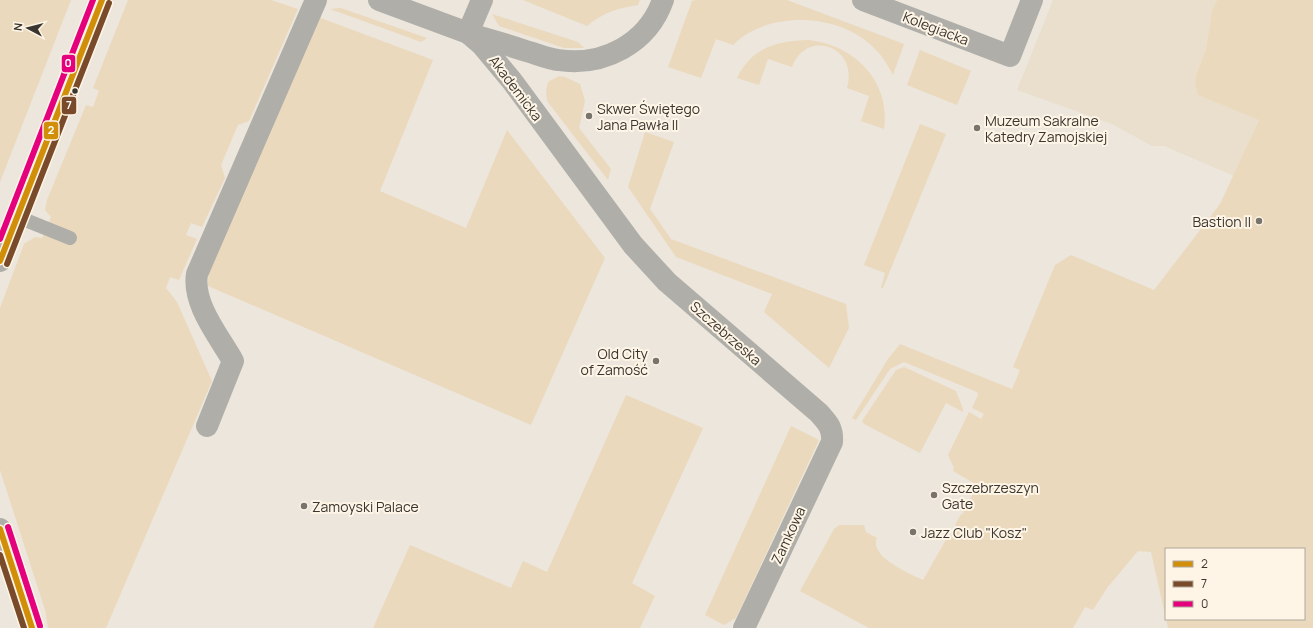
<svg xmlns="http://www.w3.org/2000/svg" width="1313" height="628" font-family="Manrope,sans-serif">
<style>
.built{fill:#eadfcd}
.green{fill:#ebd9bd;fill-rule:evenodd}
.lines{fill:none;stroke-linecap:round;stroke-linejoin:round}
.service{stroke:#b0aea9;stroke-width:14}
.minor{stroke:#b0aea9;stroke-width:22}
.bus-1-casing{stroke:#fef5e6;stroke-width:9}
.bus-2-casing{stroke:#fef5e6;stroke-width:9}
.bus-3-casing{stroke:#fef5e6;stroke-width:9}
.bus-1{stroke:#d18f09;stroke-width:6}
.bus-2{stroke:#7a4b2a;stroke-width:6}
.bus-3{stroke:#e5007d;stroke-width:6}
.bus-dot{fill:#3a352e;stroke:#fef5e6;stroke-width:1.5}
.poi-dot{fill:#78736b;stroke:#fef5e6;stroke-width:1.5}
.labels{text-anchor:middle;dominant-baseline:central;stroke-width:4;stroke-linejoin:round;paint-order:stroke}
.street-label{font-size:14px;fill:#3a352e;stroke:#fef5e6}
.poi-label{font-size:14px;fill:#3a352e;stroke:#fef5e6;text-anchor:start}
.line-badge{stroke:#fef5e6;stroke-width:1.5}
.badge-label{font-size:11px;text-anchor:middle;font-weight:bold;fill:#fff}
</style>
<rect width="100%" height="100%" fill="#ece6dc"/>
<path class="built" d="M 1053,0 L 1217,0 L 1212,11 L 1206,49 L 1195,84 L 1198,95 L 1259,119 L 1234,176 L 1164,146 L 1152,146 L 1112,124 L 1017,90 Z"/>
<g class="green">
<path d="M 0,0 L 71,0 L 0,182 Z"/>
<path d="M 128,0 L 271,0 L 298,9 L 249,121 L 238,125 L 221,165 L 225,178 L 202,227 L 191,223 L 186,235 L 197,239 L 179,280 L 170,277 L 166,288 L 177,302 L 212,381 L 106,628 L 48,628 L 45,610 L 0,470 L 0,308 L 24,244 L 35,237 L 42,238 L 51,217 L 45,210 L 47,200 L 86,105 L 93,107 L 99,91 L 93,88 Z"/>
<path d="M 523,0 L 640,0 L 638,5 C 618,8 602,13 587,26 Z"/>
<path d="M 696,0 L 787,0 L 904,44 L 893,75 C 888,66 883,57 876,50 C 842,13 769,9 733,45 L 716,39 L 701,78 L 668,67 L 692,1 Z"/>
<path d="M 1217,0 L 1313,0 L 1313,628 L 1168,628 L 1151,552 L 1138,551 L 1107,588 L 1093,610 L 1085,607 L 1073,628 L 869,628 L 800,591 L 834,529 L 839,525 L 864,525 L 866,532 L 877,538 C 869,556 908,573 923,580 L 948,536 L 950,537 L 956,526 L 955,525 L 961,514 L 962,515 L 977,485 L 953,471 L 954,468 L 948,455 L 969,412 L 981,419 L 984,414 L 972,408 L 978,395 L 977,392 L 904,362 L 890,369 L 856,420 L 852,418 L 888,359 L 900,344 L 1012,389 L 1020,370 L 1013,367 L 1055,265 L 1071,255 L 1154,290 L 1220,204 L 1259,120 L 1198,95 L 1195,84 L 1196,76 L 1206,49 L 1212,11 ZM 1166,549 L 1304,549 L 1304,619 L 1166,619 Z"/>
<path d="M 341,8 L 427,38 L 421,42 L 330,9 Z"/>
<path d="M 492,14 L 578,42 L 584,48 L 564,48 L 499,26 Z"/>
<path d="M 318,17 L 433,60 L 380,191 L 466,228 L 507,130 L 605,258 L 531,425 L 208,286 L 209,266 Z"/>
<path d="M 809,40 C 854,45 891,81 884,129 L 861,121 L 869,96 L 847,88 C 859,46 806,28 792,67 L 768,59 L 759,85 L 737,78 C 752,47 777,41 809,40 Z"/>
<path d="M 920,50 L 971,71 L 957,105 L 907,85 Z"/>
<path d="M 559,76 L 565,77 L 580,84 L 585,101 L 579,128 L 611,169 L 608,180 L 547,101 L 546,91 L 548,82 Z"/>
<path d="M 920,124 L 946,134 L 883,288 L 881,288 L 885,273 L 864,265 Z"/>
<path d="M 645,132 L 674,142 L 650,209 L 671,239 L 846,304 L 849,328 L 829,368 L 764,312 L 772,294 L 676,257 L 628,187 Z"/>
<path d="M 904,367 L 956,391 L 963,409 L 963,412 L 946,403 L 920,453 L 864,424 L 862,421 L 896,370 Z"/>
<path d="M 626,395 L 703,428 L 632,583 L 655,596 L 640,628 L 373,628 L 410,545 L 511,588 L 523,561 L 547,572 Z"/>
<path d="M 791,426 L 819,440 L 736,618 L 724,625 L 705,615 Z"/>
</g>
<g class="lines">
<path class="service" d="M 18,217 L 70,238"/>
<g class="minor">
<path d="M 379,0 L 468,33 L 482,45 L 512,81 L 633,245 L 667,282 L 819,413 C 828,423 833,428 832,442 L 744,628"/>
<path d="M 863,0 L 1010,56 L 1032,0"/>
<path d="M 468,33 L 482,0"/>
<path d="M 473,35 C 491,40 509,45 526,51 C 537,54 548,59 558,60 C 604,67 648,43 663,0"/>
<path d="M 0,261 L 102,0"/>
<path d="M 207,426 L 233,361 C 219,336 192,304 197,274 L 316,0"/>
<path d="M 0,529 L 32,628"/>
</g>
<defs>
<g id="bus-1">
<path d="M 0,261 L 102,0"/>
<path d="M 0,529 L 32,628"/>
</g>
<g id="bus-2">
<path d="M 7,264 L 109,3"/>
<path d="M 0,555 L 24,628"/>
</g>
<g id="bus-3">
<path d="M 0,239 L 93,0"/>
<path d="M 8,527 L 40,626"/>
</g>
</defs>
<use href="#bus-1" class="bus-1-casing"/>
<use href="#bus-2" class="bus-2-casing"/>
<use href="#bus-3" class="bus-3-casing"/>
<use href="#bus-1" class="bus-1"/>
<use href="#bus-2" class="bus-2"/>
<use href="#bus-3" class="bus-3"/>
</g>
<circle class="bus-dot" cx="75" cy="91" r="3.5"/>
<g class="poi-dot">
<circle cx="589" cy="116" r="4"/>
<circle cx="977" cy="128" r="4"/>
<circle cx="1259" cy="221" r="4"/>
<circle cx="656" cy="361" r="4"/>
<circle cx="934" cy="495" r="4"/>
<circle cx="304" cy="506" r="4"/>
<circle cx="913" cy="532" r="4"/>
</g>
<g class="labels">
<g class="street-label">
<text transform="translate(936 28) rotate(21)">Kolegiacka</text>
<text transform="translate(516 88) rotate(53)">Akademicka</text>
<text transform="translate(726 333) rotate(41)">Szczebrzeska</text>
<text transform="translate(788 535) rotate(-65)">Zamkowa</text>
</g>
<g class="poi-label">
<text x="597" y="108">Skwer Świętego<tspan x="597" dy="16">Jana Pawła II</tspan></text>
<text x="985" y="120">Muzeum Sakralne<tspan x="985" dy="16">Katedry Zamojskiej</tspan></text>
<text x="1251" y="221" text-anchor="end">Bastion II</text>
<text x="648" y="353" text-anchor="end">Old City<tspan x="648" dy="16">of Zamość</tspan></text>
<text x="942" y="487">Szczebrzeszyn<tspan x="942" dy="16">Gate</tspan></text>
<text x="312" y="506">Zamoyski Palace</text>
<text x="921" y="532">Jazz Club "Kosz"</text>
</g>
</g>
<g class="line-badge">
<rect x="61" y="54" width="15" height="19" rx="4" fill="#e5007d"/>
<rect x="61" y="96" width="16" height="19" rx="4" fill="#7a4b2a"/>
<rect x="43" y="121" width="16" height="19" rx="4" fill="#d18f09"/>
</g>
<g class="badge-label">
<text x="68" y="67">0</text>
<text x="69" y="109">7</text>
<text x="51" y="134">2</text>
</g>
<rect x="1165" y="548" width="140" height="72" fill="#fef5e6" stroke="#b0a89c"/>
<rect x="1173" y="561" width="20" height="6" fill="#d18f09" stroke="#b0a89c"/>
<text x="1201" y="568" font-size="12" fill="#3a352e">2</text>
<rect x="1173" y="581" width="20" height="6" fill="#7a4b2a" stroke="#b0a89c"/>
<text x="1201" y="588" font-size="12" fill="#3a352e">7</text>
<rect x="1173" y="601" width="20" height="6" fill="#e5007d" stroke="#b0a89c"/>
<text x="1201" y="608" font-size="12" fill="#3a352e">0</text>
<g transform="translate(28 28) rotate(277)" stroke="#fef5e6" stroke-width="3" paint-order="stroke">
<path d="M0-3L7 15L0 10L-7 15Z" fill="#3a352e"/>
<text y="-6" font-size="11" font-weight="bold" text-anchor="middle" fill="#3a352e">N</text>
</g>
</svg>
